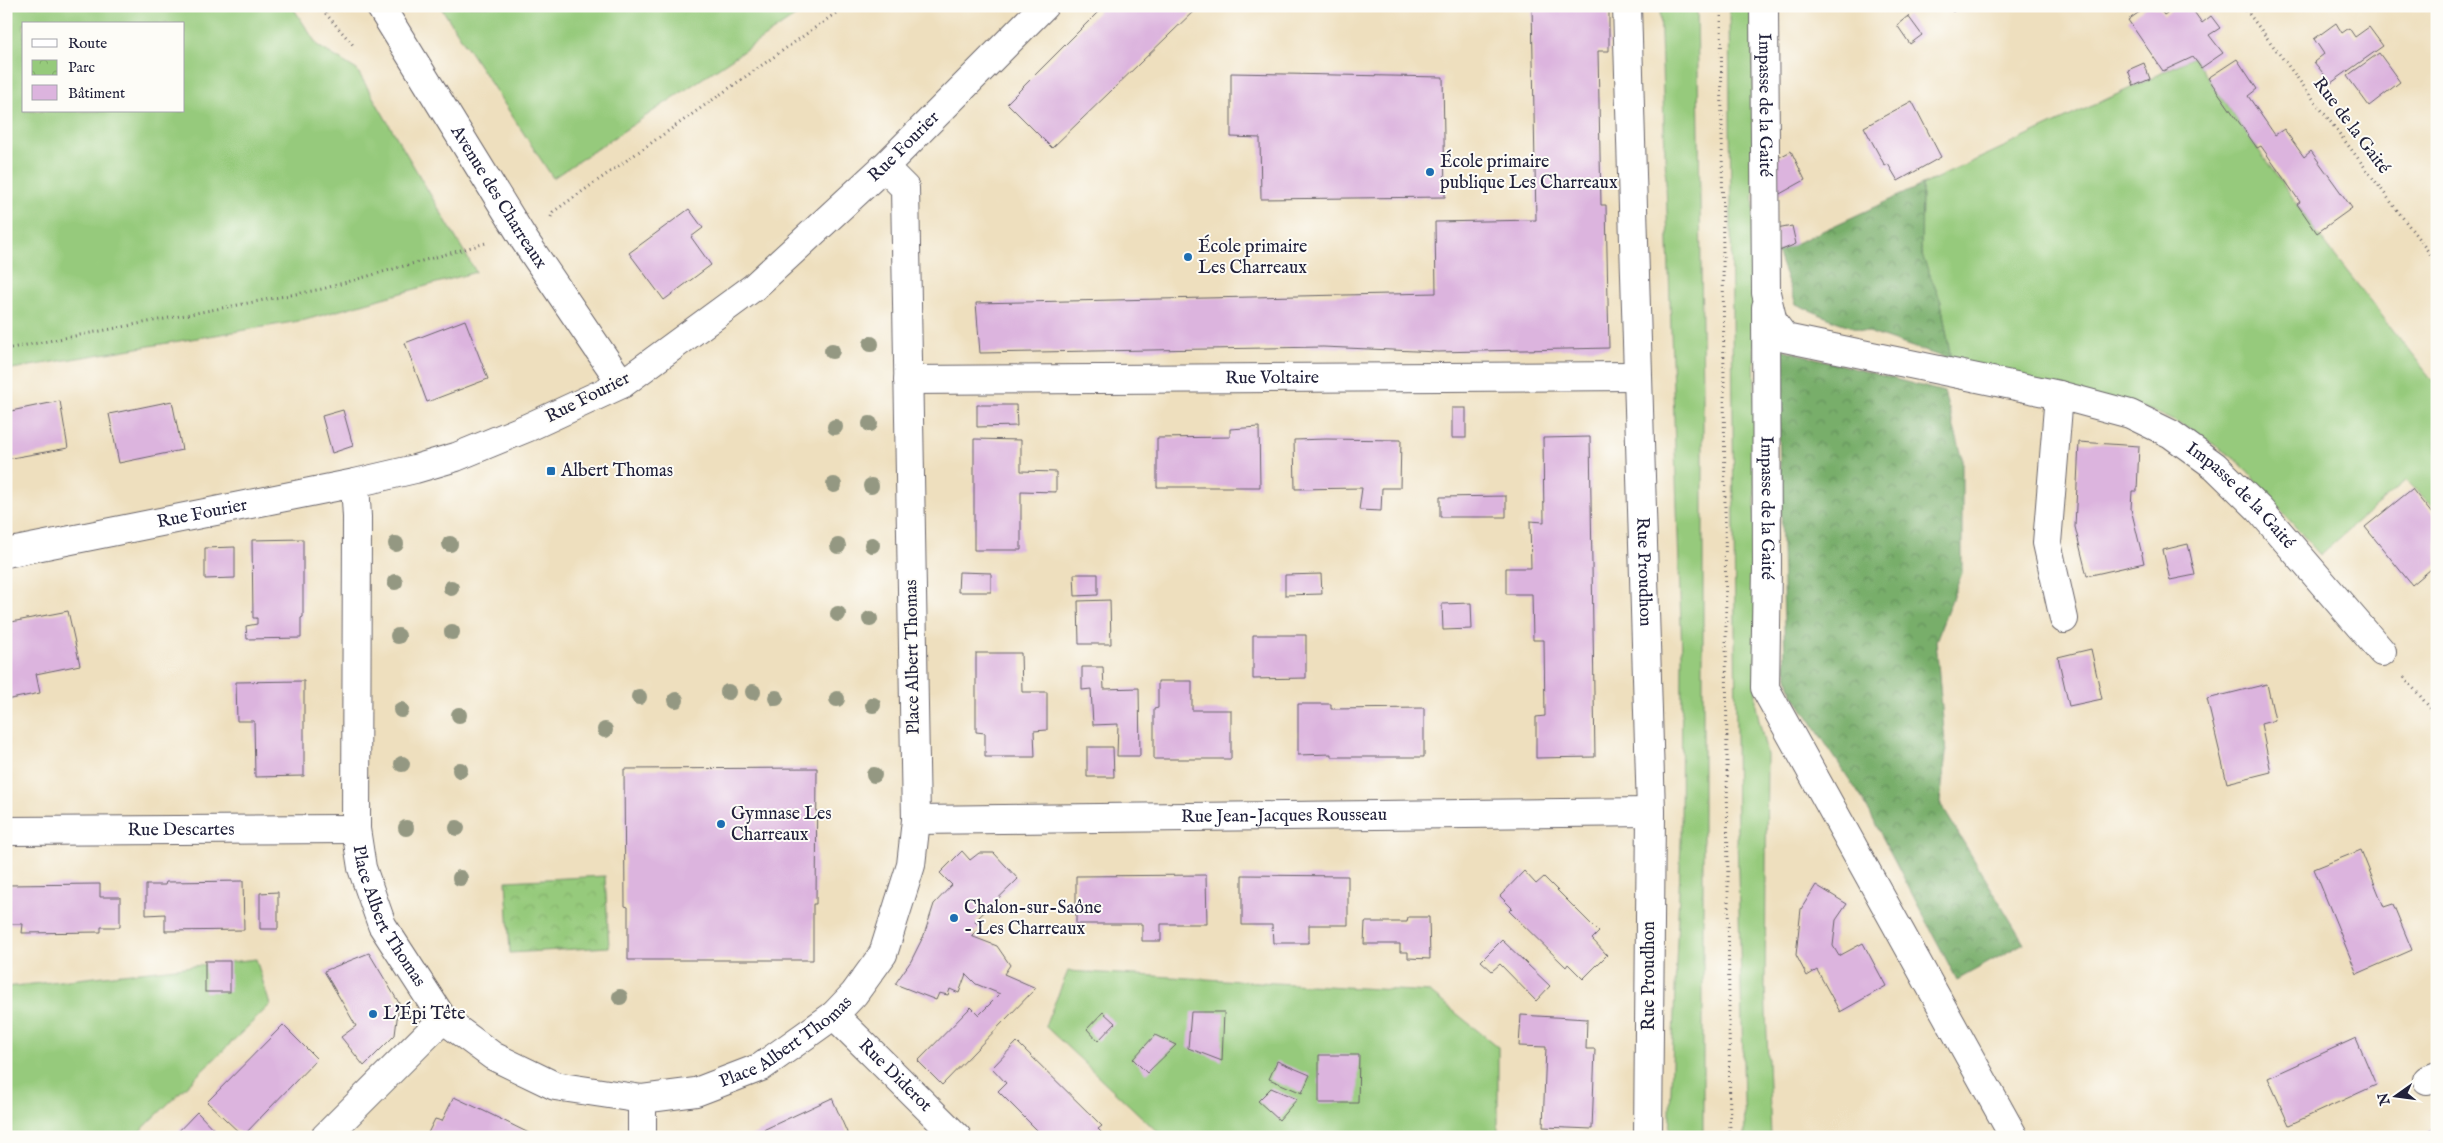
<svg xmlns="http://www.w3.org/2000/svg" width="2443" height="1143" font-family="'IM FELL English',serif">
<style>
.green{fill:#96ca7b;stroke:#5c765b;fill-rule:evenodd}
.forest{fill:url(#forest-crowns);stroke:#4d6853}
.park{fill:url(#park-crowns);stroke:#5c765b}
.building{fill:#dcb4de}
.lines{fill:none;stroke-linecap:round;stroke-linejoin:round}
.minor-casing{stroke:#696469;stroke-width:30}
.major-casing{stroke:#696469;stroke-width:30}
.path{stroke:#696469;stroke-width:3;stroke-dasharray:1 4;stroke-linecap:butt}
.minor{stroke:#fff;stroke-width:28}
.major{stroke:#fff;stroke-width:28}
.tree{fill:#949882}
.poi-dot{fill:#1f6fb2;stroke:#fdfcf7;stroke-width:2}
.labels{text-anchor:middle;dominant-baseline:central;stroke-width:4;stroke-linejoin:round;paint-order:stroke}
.street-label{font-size:18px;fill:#22223b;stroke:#fdfcf7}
.poi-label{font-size:18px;fill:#22223b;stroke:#fdfcf7;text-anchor:start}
</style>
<defs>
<pattern id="forest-crowns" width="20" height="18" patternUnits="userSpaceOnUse" patternTransform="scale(1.25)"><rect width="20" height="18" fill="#78ae6b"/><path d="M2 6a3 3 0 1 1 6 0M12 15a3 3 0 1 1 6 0" fill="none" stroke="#628d59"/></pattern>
<pattern id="park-crowns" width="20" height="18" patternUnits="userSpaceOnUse" patternTransform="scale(1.25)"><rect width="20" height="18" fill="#96ca7b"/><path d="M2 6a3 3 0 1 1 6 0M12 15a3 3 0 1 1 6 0" fill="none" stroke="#81ad6b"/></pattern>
</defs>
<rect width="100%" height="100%" fill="#fdfcf7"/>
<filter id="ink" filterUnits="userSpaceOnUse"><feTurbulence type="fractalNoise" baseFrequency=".02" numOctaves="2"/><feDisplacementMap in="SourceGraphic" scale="10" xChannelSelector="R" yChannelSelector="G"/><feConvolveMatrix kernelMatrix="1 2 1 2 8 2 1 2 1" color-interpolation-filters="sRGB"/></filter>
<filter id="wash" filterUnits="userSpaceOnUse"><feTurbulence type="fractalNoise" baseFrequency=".0096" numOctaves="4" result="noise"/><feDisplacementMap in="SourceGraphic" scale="20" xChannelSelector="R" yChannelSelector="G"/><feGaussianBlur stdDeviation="1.12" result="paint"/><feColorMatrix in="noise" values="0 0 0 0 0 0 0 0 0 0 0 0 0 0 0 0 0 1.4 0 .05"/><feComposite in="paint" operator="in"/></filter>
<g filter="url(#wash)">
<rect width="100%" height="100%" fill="#eedfbe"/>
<g class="green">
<path d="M 6,6 L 292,6 L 318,46 L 357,70 L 476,272 L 305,320 L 6,370 ZM 24,24 L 184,24 L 184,111 L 24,111 Z"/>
<path d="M 440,6 L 811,6 L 553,178 Z"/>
<path d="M 1660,6 L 1697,6 L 1703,392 L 1703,1137 L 1669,1137 L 1681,841 L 1682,655 Z"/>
<path d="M 1729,6 L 1753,6 L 1756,706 L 1767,755 L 1765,985 L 1771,1137 L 1745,1137 L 1737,835 Z"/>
<path d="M 2193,57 L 2317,233 L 2437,386 L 2437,511 L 2406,480 L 2320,555 L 2238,461 L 2191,429 L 2152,411 L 1951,360 L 1941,302 L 1921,253 L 1922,185 L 2150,79 Z"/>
<path d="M 256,959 L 270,1005 L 134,1137 L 6,1137 L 6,987 Z"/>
<path d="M 1068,971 L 1430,992 L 1498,1047 L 1498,1137 L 1163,1137 L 1045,1026 Z"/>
</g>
<g class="forest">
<path d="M 1922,185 L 1921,253 L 1941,302 L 1951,360 L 1835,321 L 1796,304 L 1777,252 Z"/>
<path d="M 1777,348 L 1944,392 L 1962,456 L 1962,573 L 1936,641 L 1946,753 L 1940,803 L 2024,943 L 1957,980 L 1863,800 L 1792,693 L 1785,665 Z"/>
</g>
<path class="park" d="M 605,876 L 609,947 L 510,953 L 506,881 Z"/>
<g id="blocks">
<g class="building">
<path d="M 1104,6 L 1199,6 L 1052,148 L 1007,103 Z"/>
<path d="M 1532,6 L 1609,6 L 1609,51 L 1598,51 L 1601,205 L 1606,205 L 1609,348 L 1438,352 L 1323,347 L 980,353 L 976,303 L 1436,293 L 1435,222 L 1536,220 Z"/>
<path d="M 1949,6 L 1959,6 L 1953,12 Z"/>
<path d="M 2148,6 L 2159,8 L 2164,15 L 2177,6 L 2190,6 L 2202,23 L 2211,16 L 2220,28 L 2209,35 L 2223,53 L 2201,68 L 2193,57 L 2163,71 L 2128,20 Z"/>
<path d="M 1908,16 L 1922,35 L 1910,44 L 1897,25 Z"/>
<path d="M 2336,23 L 2342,33 L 2349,28 L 2355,37 L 2369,27 L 2383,46 L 2331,83 L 2314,62 L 2324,54 L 2314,39 Z"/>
<path d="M 2379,53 L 2400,82 L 2369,106 L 2347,76 Z"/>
<path d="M 2237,59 L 2257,89 L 2248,96 L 2275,135 L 2284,129 L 2304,157 L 2311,151 L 2352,208 L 2317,233 L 2297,204 L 2300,202 L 2261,146 L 2257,148 L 2208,78 Z"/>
<path d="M 2144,63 L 2150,79 L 2134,86 L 2128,70 Z"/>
<path d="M 1231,73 L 1443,77 L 1445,197 L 1261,199 L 1260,138 L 1231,137 Z"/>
<path d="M 1912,101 L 1941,157 L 1898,181 L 1888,164 L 1885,166 L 1864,127 Z"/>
<path d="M 1791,151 L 1805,180 L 1778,195 L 1778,158 Z"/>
<path d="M 689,209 L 703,228 L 691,237 L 711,265 L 664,300 L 629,253 Z"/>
<path d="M 1792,226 L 1796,244 L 1777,252 L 1777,229 Z"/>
<path d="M 465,320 L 488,379 L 427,402 L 405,343 Z"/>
<path d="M 60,401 L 68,448 L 6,459 L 6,412 Z"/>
<path d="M 172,401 L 182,450 L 119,463 L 109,414 Z"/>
<path d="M 977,405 L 1016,405 L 1017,426 L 977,427 Z"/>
<rect x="1452" y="408" width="14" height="30"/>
<path d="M 343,410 L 353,446 L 332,453 L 322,416 Z"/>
<path d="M 1259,427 L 1260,487 L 1157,487 L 1157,438 L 1230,437 L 1230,429 Z"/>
<path d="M 1590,437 L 1595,757 L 1536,758 L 1536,717 L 1545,716 L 1544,640 L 1533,640 L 1532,594 L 1506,594 L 1506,568 L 1531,568 L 1530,521 L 1544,522 L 1543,438 Z"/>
<path d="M 974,439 L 1021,440 L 1021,471 L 1056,472 L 1056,492 L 1021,491 L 1021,550 L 974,550 Z"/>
<path d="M 1326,439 L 1401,440 L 1400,488 L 1382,488 L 1381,511 L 1359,510 L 1362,488 L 1295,489 L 1294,440 Z"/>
<path d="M 2079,442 L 2139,446 L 2137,491 L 2132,491 L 2131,509 L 2144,563 L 2087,576 L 2075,527 Z"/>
<path d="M 2412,489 L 2437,520 L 2437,564 L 2412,585 L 2365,527 Z"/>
<path d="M 1506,496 L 1506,517 L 1440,517 L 1440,497 Z"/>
<path d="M 303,539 L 303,617 L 301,618 L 301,638 L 247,639 L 246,626 L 257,624 L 257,618 L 253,618 L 252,540 Z"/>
<path d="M 2188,544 L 2195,575 L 2170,580 L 2163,550 Z"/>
<path d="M 235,547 L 235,578 L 205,579 L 205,548 Z"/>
<path d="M 959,572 L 991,573 L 991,592 L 958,592 Z"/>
<path d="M 1074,574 L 1098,574 L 1098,595 L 1075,596 Z"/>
<path d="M 1321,574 L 1322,594 L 1285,595 L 1285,575 Z"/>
<path d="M 1110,600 L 1111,644 L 1079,644 L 1078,601 Z"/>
<path d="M 1471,603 L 1472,629 L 1443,630 L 1442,604 Z"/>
<path d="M 68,611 L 80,665 L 36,674 L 40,693 L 6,700 L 6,623 Z"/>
<path d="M 1253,635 L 1306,635 L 1306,678 L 1253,679 Z"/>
<path d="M 2091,649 L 2102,699 L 2069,706 L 2058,657 Z"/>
<path d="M 976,653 L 1021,653 L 1022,692 L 1047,692 L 1047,730 L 1034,731 L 1035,757 L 985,757 L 985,733 L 976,732 Z"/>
<path d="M 1082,667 L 1103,667 L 1104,689 L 1139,688 L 1140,756 L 1117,756 L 1118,724 L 1093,725 L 1091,689 L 1082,690 Z"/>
<path d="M 304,681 L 304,776 L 255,777 L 254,721 L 237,721 L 236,682 Z"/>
<path d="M 1158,681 L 1192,681 L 1192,710 L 1231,710 L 1231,759 L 1154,759 L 1154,709 L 1158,708 Z"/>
<path d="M 2267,684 L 2275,720 L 2261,724 L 2271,772 L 2227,783 L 2207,699 Z"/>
<path d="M 1298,704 L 1331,704 L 1331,709 L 1424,708 L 1424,757 L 1331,757 L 1331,754 L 1298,755 Z"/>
<path d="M 1087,747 L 1113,747 L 1114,777 L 1087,777 Z"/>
<path d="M 817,768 L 816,904 L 813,904 L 813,960 L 628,960 L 628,907 L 625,906 L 624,769 Z"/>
<path d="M 2361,850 L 2384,907 L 2393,904 L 2412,950 L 2357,974 L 2314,869 Z"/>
<path d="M 962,851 L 970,860 L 979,853 L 994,853 L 1018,879 L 975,921 L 980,927 L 971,936 L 997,946 L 1010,965 L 1004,974 L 1036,988 L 942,1085 L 918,1061 L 971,1007 L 979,1015 L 1000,994 L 976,984 L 966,974 L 959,993 L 950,989 L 948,995 L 939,993 L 936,1000 L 895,984 L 911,961 L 924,935 L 934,904 L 952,885 L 940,873 Z"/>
<path d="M 1524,871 L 1536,884 L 1544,877 L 1599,932 L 1592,939 L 1607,955 L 1583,979 L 1568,964 L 1566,967 L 1509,911 L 1512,908 L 1500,896 Z"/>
<path d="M 1206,875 L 1207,924 L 1161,924 L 1161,941 L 1142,941 L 1142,924 L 1076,924 L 1076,876 Z"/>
<path d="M 1242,875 L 1348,876 L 1348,925 L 1309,925 L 1309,943 L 1273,943 L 1272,925 L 1242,925 Z"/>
<path d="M 243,881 L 244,930 L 165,931 L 165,914 L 146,915 L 146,885 L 165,885 L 166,882 Z"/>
<path d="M 100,884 L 100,897 L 120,897 L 120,927 L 101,927 L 101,932 L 22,933 L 23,924 L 6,924 L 6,885 Z"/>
<path d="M 1816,885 L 1847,904 L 1836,920 L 1833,946 L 1839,956 L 1863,943 L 1886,986 L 1840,1012 L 1817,970 L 1807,976 L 1796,955 L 1801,909 Z"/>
<path d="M 278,892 L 278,929 L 260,929 L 260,893 Z"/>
<path d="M 1408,917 L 1429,917 L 1430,959 L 1408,958 L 1408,952 L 1400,952 L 1400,944 L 1364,944 L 1365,922 L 1407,922 Z"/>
<path d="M 1502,940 L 1550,986 L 1536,1001 L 1500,964 L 1492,971 L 1481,961 Z"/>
<path d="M 369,953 L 399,1003 L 395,1035 L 364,1066 L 341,1037 L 356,1026 L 324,971 Z"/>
<rect x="205" y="961" width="25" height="31"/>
<path d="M 1103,1012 L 1115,1023 L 1098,1041 L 1087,1029 Z"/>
<path d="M 1191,1012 L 1224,1012 L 1222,1061 L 1188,1048 Z"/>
<path d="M 1521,1015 L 1587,1019 L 1586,1049 L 1595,1049 L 1592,1129 L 1543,1127 L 1546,1047 L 1519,1046 Z"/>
<path d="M 283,1025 L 317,1059 L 243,1136 L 207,1102 Z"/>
<path d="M 1155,1035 L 1176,1045 L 1147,1073 L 1133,1059 Z"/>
<path d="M 2356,1038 L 2376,1085 L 2289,1125 L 2268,1078 Z"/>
<path d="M 1017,1042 L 1102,1126 L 1098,1129 L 1106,1137 L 1044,1137 L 998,1091 L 1006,1083 L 992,1068 Z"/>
<path d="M 1319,1055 L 1359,1055 L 1358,1103 L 1319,1103 Z"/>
<path d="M 1277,1061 L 1310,1075 L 1302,1093 L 1269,1079 Z"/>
<path d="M 1271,1088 L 1297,1099 L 1279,1120 L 1258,1101 Z"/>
<path d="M 454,1097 L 486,1112 L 537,1137 L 426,1137 L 435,1119 L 442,1121 Z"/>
<path d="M 832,1098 L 849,1137 L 748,1137 L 802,1112 Z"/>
<path d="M 197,1112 L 221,1137 L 173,1137 Z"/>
<path d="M 2437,1127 L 2437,1137 L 2415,1137 Z"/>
</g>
</g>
</g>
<g filter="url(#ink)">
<use href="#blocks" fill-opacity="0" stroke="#696469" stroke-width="1"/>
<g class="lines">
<defs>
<g id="minor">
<path id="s1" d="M 1627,6 L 1651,812 L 1648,1137"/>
<path id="s2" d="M 1764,6 L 1766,293 L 1773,322 L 1785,338 L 2059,395 L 2130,414 L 2171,434 L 2215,466 L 2259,509 L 2382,652"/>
<path id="s3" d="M 1766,307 L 1767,567 L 1765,688 L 2014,1137"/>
<path id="s4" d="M 908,380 L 1637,376"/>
<path d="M 2059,395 L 2047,543 L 2064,619"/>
<path id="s5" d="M 355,483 L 357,517 L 356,829 L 362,868 L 382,925 L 443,1019 L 493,1056 L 555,1086 L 642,1099 L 696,1092 L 761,1067 L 834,1015 L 854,994 L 883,954 L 911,865 L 916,820 L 905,188 L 884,167"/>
<path id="s6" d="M 6,553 L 355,483 L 415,469 L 456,457 L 529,427 L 622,384"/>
<path id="s7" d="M 916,820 L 1651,812"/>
<path id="s8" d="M 6,831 L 356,829"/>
<path id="s9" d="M 834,1015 L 957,1137"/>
<path d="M 2427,1080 L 2437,1076"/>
<path d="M 325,1137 L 443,1019"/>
<path d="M 642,1137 L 642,1099"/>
</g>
<g id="major">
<path id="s10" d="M 380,6 L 525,241 L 622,384 L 754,287 L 884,167 L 1044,6"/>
</g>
</defs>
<use href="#minor" class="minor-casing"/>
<use href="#major" class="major-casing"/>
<g class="path">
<path d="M 319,6 L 354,46"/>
<path d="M 1721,6 L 1730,1137"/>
<path d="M 2243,6 L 2437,263"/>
<path d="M 551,217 L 553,212 L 846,6"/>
<path d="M 6,349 L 322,289 L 486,243"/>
<path d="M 2404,677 L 2437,716"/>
</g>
<use href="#minor" class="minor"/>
<use href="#major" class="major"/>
</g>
<g class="tree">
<circle cx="871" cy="344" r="8"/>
<circle cx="832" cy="351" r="8"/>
<circle cx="870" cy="424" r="8"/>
<circle cx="835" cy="427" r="8"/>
<circle cx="834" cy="485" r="8"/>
<circle cx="871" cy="486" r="8"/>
<circle cx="396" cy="544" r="8"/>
<circle cx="450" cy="544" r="8"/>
<circle cx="872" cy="545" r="8"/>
<circle cx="838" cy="546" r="8"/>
<circle cx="395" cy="582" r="8"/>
<circle cx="451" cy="588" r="8"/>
<circle cx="838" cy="614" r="8"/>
<circle cx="870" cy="619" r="8"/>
<circle cx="452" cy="632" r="8"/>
<circle cx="398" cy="636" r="8"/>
<circle cx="728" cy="692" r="8"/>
<circle cx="753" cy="692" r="8"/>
<circle cx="639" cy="697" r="8"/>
<circle cx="776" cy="698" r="8"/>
<circle cx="837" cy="699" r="8"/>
<circle cx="676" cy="700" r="8"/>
<circle cx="873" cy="705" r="8"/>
<circle cx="401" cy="710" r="8"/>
<circle cx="459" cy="715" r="8"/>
<circle cx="605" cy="730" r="8"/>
<circle cx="402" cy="764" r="8"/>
<circle cx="460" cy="770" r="8"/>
<circle cx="874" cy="775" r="8"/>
<circle cx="406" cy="828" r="8"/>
<circle cx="457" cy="828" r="8"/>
<circle cx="460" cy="878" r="8"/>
<circle cx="620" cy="997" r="8"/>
</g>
</g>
<g class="poi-dot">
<circle cx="1430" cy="172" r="5"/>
<circle cx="1188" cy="257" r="5"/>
<rect x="546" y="466" width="10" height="10" rx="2.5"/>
<circle cx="721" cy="824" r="5"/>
<circle cx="954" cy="918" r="5"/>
<circle cx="373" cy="1014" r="5"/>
</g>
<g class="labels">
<g class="street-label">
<text stroke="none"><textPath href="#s2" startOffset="99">Impasse de la Gaité</textPath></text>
<text transform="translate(2351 126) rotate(53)">Rue de la Gaité</text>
<text stroke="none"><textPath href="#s10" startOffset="818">Rue Fourier</textPath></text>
<text stroke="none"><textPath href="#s10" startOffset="225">Avenue des Charreaux</textPath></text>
<text stroke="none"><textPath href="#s4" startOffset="364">Rue Voltaire</textPath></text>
<text transform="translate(588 398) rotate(-27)">Rue Fourier</text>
<text stroke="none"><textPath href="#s2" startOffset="829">Impasse de la Gaité</textPath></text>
<text stroke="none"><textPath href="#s3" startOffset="201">Impasse de la Gaité</textPath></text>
<text stroke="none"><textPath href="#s6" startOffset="200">Rue Fourier</textPath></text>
<text stroke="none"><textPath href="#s1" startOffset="566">Rue Proudhon</textPath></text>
<text transform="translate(913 657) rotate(-91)">Place Albert Thomas</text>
<text stroke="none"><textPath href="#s7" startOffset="368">Rue Jean-Jacques Rousseau</textPath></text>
<text stroke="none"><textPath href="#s8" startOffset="175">Rue Descartes</textPath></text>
<text stroke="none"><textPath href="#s5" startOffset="440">Place Albert Thomas</textPath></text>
<text transform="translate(1649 976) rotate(-90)">Rue Proudhon</text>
<text stroke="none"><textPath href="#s5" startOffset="935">Place Albert Thomas</textPath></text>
<text stroke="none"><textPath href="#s9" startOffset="86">Rue Diderot</textPath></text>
</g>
<g class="poi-label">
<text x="1440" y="162">École primaire<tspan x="1440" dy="21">publique Les Charreaux</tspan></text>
<text x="1198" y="247">École primaire<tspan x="1198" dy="21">Les Charreaux</tspan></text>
<text x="561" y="471">Albert Thomas</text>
<text x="731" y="814">Gymnase Les<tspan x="731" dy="21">Charreaux</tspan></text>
<text x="964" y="908">Chalon-sur-Saône<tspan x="964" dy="21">- Les Charreaux</tspan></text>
<text x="383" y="1014">L'Épi Tête</text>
</g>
</g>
<rect width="2443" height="1143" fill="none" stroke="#fdfcf7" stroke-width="25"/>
<rect x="22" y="22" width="162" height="90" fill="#fdfcf7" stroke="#a5a5ac"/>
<rect x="32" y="39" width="25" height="8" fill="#ffffff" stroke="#a5a5ac"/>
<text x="68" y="48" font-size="15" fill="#22223b">Route</text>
<rect x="32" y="60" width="25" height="15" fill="url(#park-crowns)" stroke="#a5a5ac"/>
<text x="68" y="72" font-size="15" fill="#22223b">Parc</text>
<rect x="32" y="85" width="25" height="15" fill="#dcb4de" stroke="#a5a5ac"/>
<text x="68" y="98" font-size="15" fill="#22223b">Bâtiment</text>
<g transform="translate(2396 1096) rotate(256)" stroke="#fdfcf7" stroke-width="4" paint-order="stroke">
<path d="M0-4L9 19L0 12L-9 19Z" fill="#22223b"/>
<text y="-8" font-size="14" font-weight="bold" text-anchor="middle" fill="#22223b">N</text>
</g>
</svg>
